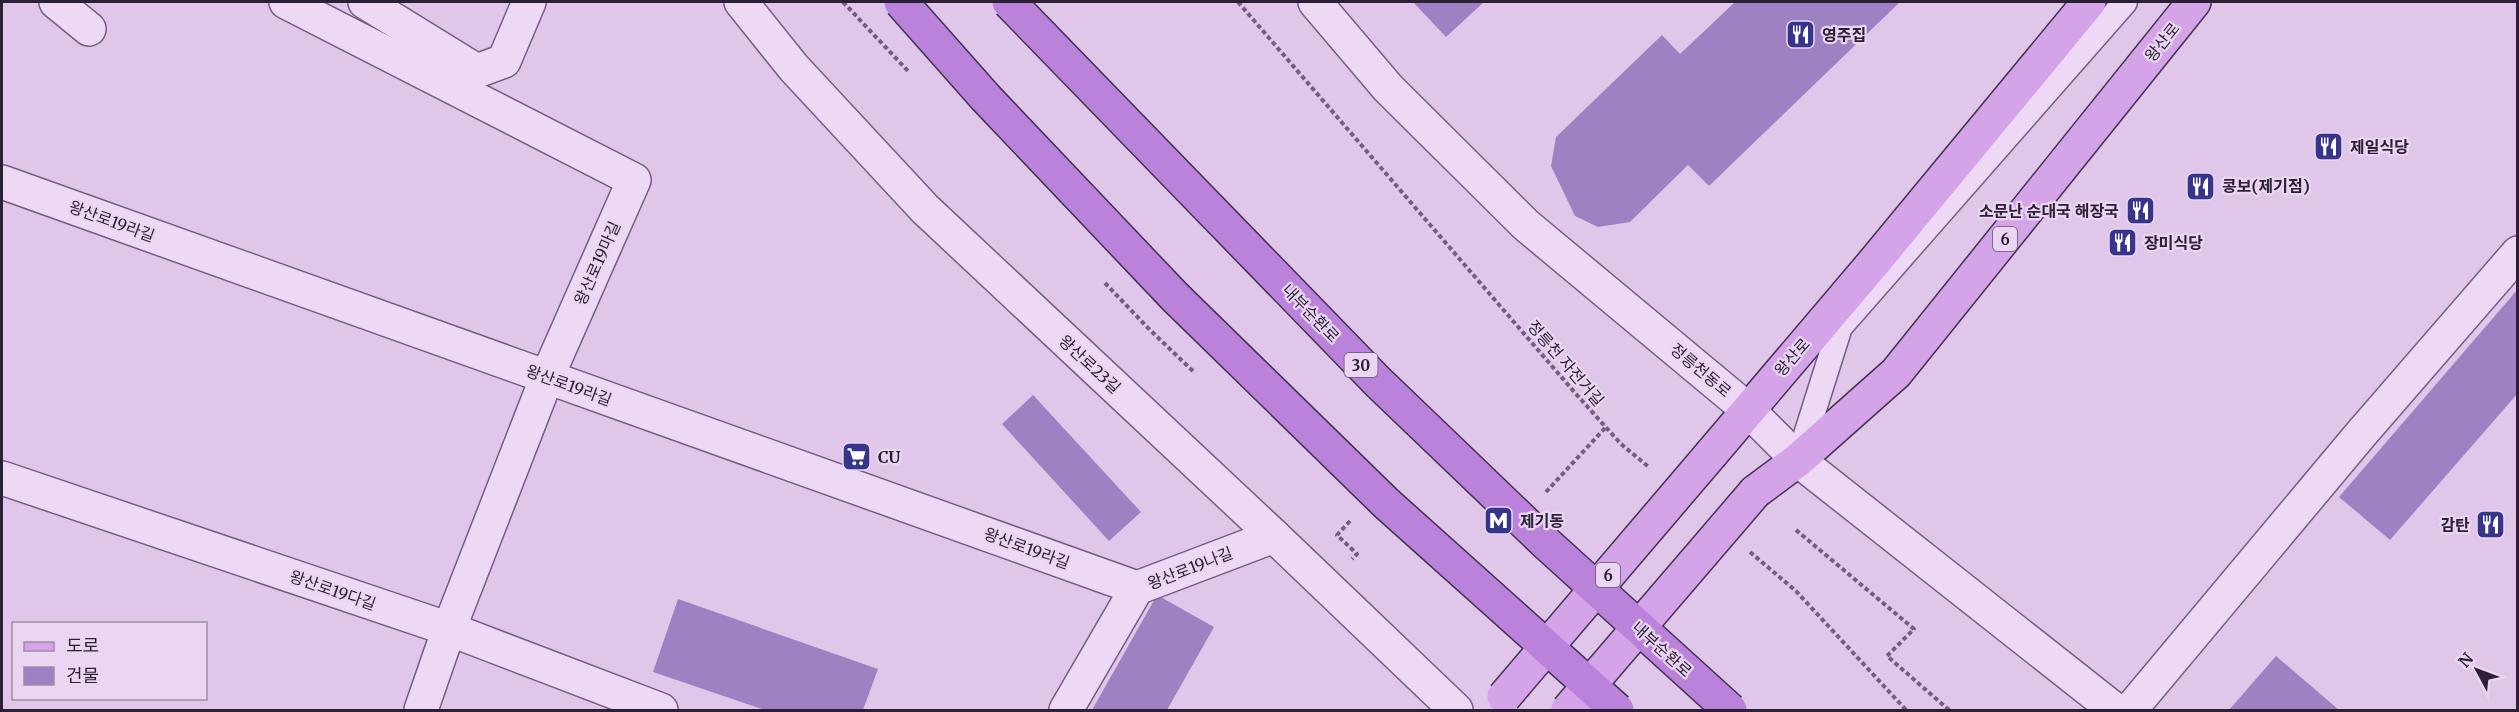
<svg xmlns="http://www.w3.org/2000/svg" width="2519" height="712" font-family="Merriweather,'Noto Sans KR',serif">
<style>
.pier{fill:#e0c7e9}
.building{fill:#9e81c3}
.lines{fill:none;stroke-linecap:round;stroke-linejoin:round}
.service-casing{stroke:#735e83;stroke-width:27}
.minor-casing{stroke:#735e83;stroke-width:36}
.primary-casing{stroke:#413251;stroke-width:36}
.path{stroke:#735e83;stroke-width:4;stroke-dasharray:4.5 3;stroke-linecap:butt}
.service{stroke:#edd9f5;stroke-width:24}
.minor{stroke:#edd9f5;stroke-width:33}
.primary{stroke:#d4a3e8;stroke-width:33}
.primary-bridge-casing{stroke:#413251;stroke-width:36;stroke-linecap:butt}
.trunk-bridge-casing{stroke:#413251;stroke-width:36;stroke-linecap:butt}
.primary-bridge{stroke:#d4a3e8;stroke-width:33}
.trunk-bridge{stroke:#bb82dc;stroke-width:33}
.labels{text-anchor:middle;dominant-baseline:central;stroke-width:4.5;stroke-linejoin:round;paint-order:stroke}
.shield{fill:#ead6f2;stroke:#64576e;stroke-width:1.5}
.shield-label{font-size:15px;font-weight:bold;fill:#2b2035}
.poi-label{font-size:16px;font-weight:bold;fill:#2b2035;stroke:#ead6f2;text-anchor:start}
.street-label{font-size:16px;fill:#2b2035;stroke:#ead6f2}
</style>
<rect width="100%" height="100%" fill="#e0c7e9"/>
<path class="pier" d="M 884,2 L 1087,2 L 1258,189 L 1466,402 L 1808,710 L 1594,710 L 1449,581 L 1176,325 Z"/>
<g class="building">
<path d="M 1413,2 L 1484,2 L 1446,37 Z"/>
<path d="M 1735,2 L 1900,2 L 1709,186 L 1688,165 L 1630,222 L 1598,227 L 1575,216 L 1551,166 L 1556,137 L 1662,35 L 1680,54 Z"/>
<path d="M 2518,289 L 2518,393 L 2390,540 L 2339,497 Z"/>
<path d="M 1033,395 L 1141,512 L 1109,541 L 1002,424 Z"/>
<path d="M 1157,595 L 1214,627 L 1167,710 L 1092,710 Z"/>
<path d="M 678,599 L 878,669 L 863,710 L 765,710 L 653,672 Z"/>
<path d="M 2276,656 L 2339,710 L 2229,710 Z"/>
</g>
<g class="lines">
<defs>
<path id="service" d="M 1798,460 L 1840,327 L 2125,2"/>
<g id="minor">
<path d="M 56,2 L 89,29"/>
<path d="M 286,2 L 634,180 L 547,377 L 449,629 L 421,710"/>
<path d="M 365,2 L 477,71 L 504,61 L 529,2"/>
<path d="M 741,2 L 794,68 L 925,209 L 1274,536 L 1456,710"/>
<path d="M 1315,2 L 1388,88 L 1526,225 L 1747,409 L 1798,460 L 2115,710"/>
<path d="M 2,182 L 1137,588"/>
<path d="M 2,478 L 449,629 L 661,710"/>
<path d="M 1066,710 L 1137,588 L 1274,536"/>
<path d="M 2130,710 L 2361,434 L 2518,253"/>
</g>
<g id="primary">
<path d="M 1712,453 L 1875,261 L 2089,2"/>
<path d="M 1755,492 L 1798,460 L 1896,373 L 2194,2"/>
</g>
</defs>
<use href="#service" class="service-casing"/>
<use href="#minor" class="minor-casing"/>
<use href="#primary" class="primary-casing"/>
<g class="path">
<path d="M 843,2 L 908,71"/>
<path d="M 1238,2 L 1576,394 L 1621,444 L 1650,468"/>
<path d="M 1105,283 L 1150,330 L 1195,373"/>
<path d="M 1546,492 L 1606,427"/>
<path d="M 1350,521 L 1337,535 L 1357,554 L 1352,559"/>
<path d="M 1796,530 L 1914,629 L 1887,656 L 1949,710"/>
<path d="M 1750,552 L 1796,591 L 1906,710"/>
</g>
<use href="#service" class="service"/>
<use href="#minor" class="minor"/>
<use href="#primary" class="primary"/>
<defs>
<g id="primary-bridge">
<path d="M 1504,697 L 1712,453"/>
<path d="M 1568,710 L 1755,492"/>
</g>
<g id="trunk-bridge">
<path d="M 901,2 L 986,98 L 1175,297 L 1386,503 L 1617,710"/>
<path d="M 1009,2 L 1378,382 L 1547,544 L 1730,710"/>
</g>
</defs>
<use href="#primary-bridge" class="primary-bridge-casing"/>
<use href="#trunk-bridge" class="trunk-bridge-casing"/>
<use href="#primary-bridge" class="primary-bridge"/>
<use href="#trunk-bridge" class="trunk-bridge"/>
</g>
<defs>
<symbol id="restaurant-square" viewBox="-11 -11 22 22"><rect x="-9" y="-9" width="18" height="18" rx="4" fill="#37358b" stroke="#ead6f2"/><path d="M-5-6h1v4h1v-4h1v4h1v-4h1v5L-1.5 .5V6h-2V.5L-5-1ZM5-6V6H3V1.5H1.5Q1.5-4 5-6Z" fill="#fff"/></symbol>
<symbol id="supermarket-square" viewBox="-11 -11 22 22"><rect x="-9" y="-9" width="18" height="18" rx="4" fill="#37358b" stroke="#ead6f2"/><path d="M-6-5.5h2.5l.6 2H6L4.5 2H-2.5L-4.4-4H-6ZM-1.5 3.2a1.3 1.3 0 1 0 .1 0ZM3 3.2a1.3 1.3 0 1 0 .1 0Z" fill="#fff"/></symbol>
<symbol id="metro-square" viewBox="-11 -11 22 22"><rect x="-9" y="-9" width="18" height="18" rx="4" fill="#37358b" stroke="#ead6f2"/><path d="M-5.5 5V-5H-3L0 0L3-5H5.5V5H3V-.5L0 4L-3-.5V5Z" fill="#fff"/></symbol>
</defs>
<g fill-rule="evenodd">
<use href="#restaurant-square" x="1784" y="18" width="33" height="33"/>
<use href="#restaurant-square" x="2312" y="130" width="33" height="33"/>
<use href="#restaurant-square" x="2184" y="170" width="33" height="33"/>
<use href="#restaurant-square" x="2124" y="194" width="33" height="33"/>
<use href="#restaurant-square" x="2106" y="226" width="33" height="33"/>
<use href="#supermarket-square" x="840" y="440" width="33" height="33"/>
<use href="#metro-square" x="1482" y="504" width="33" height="33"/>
<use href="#restaurant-square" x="2474" y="508" width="33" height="33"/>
</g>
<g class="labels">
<g class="shield">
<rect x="1993" y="227" width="24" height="24" rx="4.5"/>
<rect x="1344.5" y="353" width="33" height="24" rx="4.5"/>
<rect x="1596" y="563" width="24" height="24" rx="4.5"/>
</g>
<g class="shield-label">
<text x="2005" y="239">6</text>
<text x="1361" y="365">30</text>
<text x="1608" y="575">6</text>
</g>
<g class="poi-label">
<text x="1822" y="35">영주집</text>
<text x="2350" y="147">제일식당</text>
<text x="2222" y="186">콩보(제기점)</text>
<text x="2119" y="211" text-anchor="end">소문난 순대국 해장국</text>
<text x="2144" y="243">장미식당</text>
<text x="878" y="457">CU</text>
<text x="1520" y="521">제기동</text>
<text x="2470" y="525" text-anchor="end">감탄</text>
</g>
<g class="street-label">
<text transform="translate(2162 42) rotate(-51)">왕산로</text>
<text transform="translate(112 221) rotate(20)">왕산로19라길</text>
<text transform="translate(597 263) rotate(-66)">왕산로19마길</text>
<text transform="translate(1311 313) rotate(46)">내부순환로</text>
<text transform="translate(1792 357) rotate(-49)">왕산로</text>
<text transform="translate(1566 363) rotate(49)">정릉천 자전거길</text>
<text transform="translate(1090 364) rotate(43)">왕산로23길</text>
<text transform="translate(1701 370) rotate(40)">정릉천동로</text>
<text transform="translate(569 385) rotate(20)">왕산로19라길</text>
<text transform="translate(1027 548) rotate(20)">왕산로19라길</text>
<text transform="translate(1190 568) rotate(-21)">왕산로19나길</text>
<text transform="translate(333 590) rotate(19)">왕산로19다길</text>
<text transform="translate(1662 649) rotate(42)">내부순환로</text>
</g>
</g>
<rect width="2519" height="712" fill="none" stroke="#2b2035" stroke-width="6"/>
<rect x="12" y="622" width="195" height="78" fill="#ead6f2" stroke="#9e8da6" stroke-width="1.5"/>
<rect x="24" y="642" width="30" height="9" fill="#d4a3e8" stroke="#9e8da6" stroke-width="1.5"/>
<text x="66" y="652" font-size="18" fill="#2b2035">도로</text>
<rect x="24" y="667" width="30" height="18" fill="#9e81c3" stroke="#9e8da6" stroke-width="1.5"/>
<text x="66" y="682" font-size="18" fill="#2b2035">건물</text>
<g transform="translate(2477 670) rotate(311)" stroke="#ead6f2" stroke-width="4.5" paint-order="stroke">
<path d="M0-4.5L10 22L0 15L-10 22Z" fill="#2b2035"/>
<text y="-9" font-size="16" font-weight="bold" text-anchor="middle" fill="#2b2035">N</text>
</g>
</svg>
